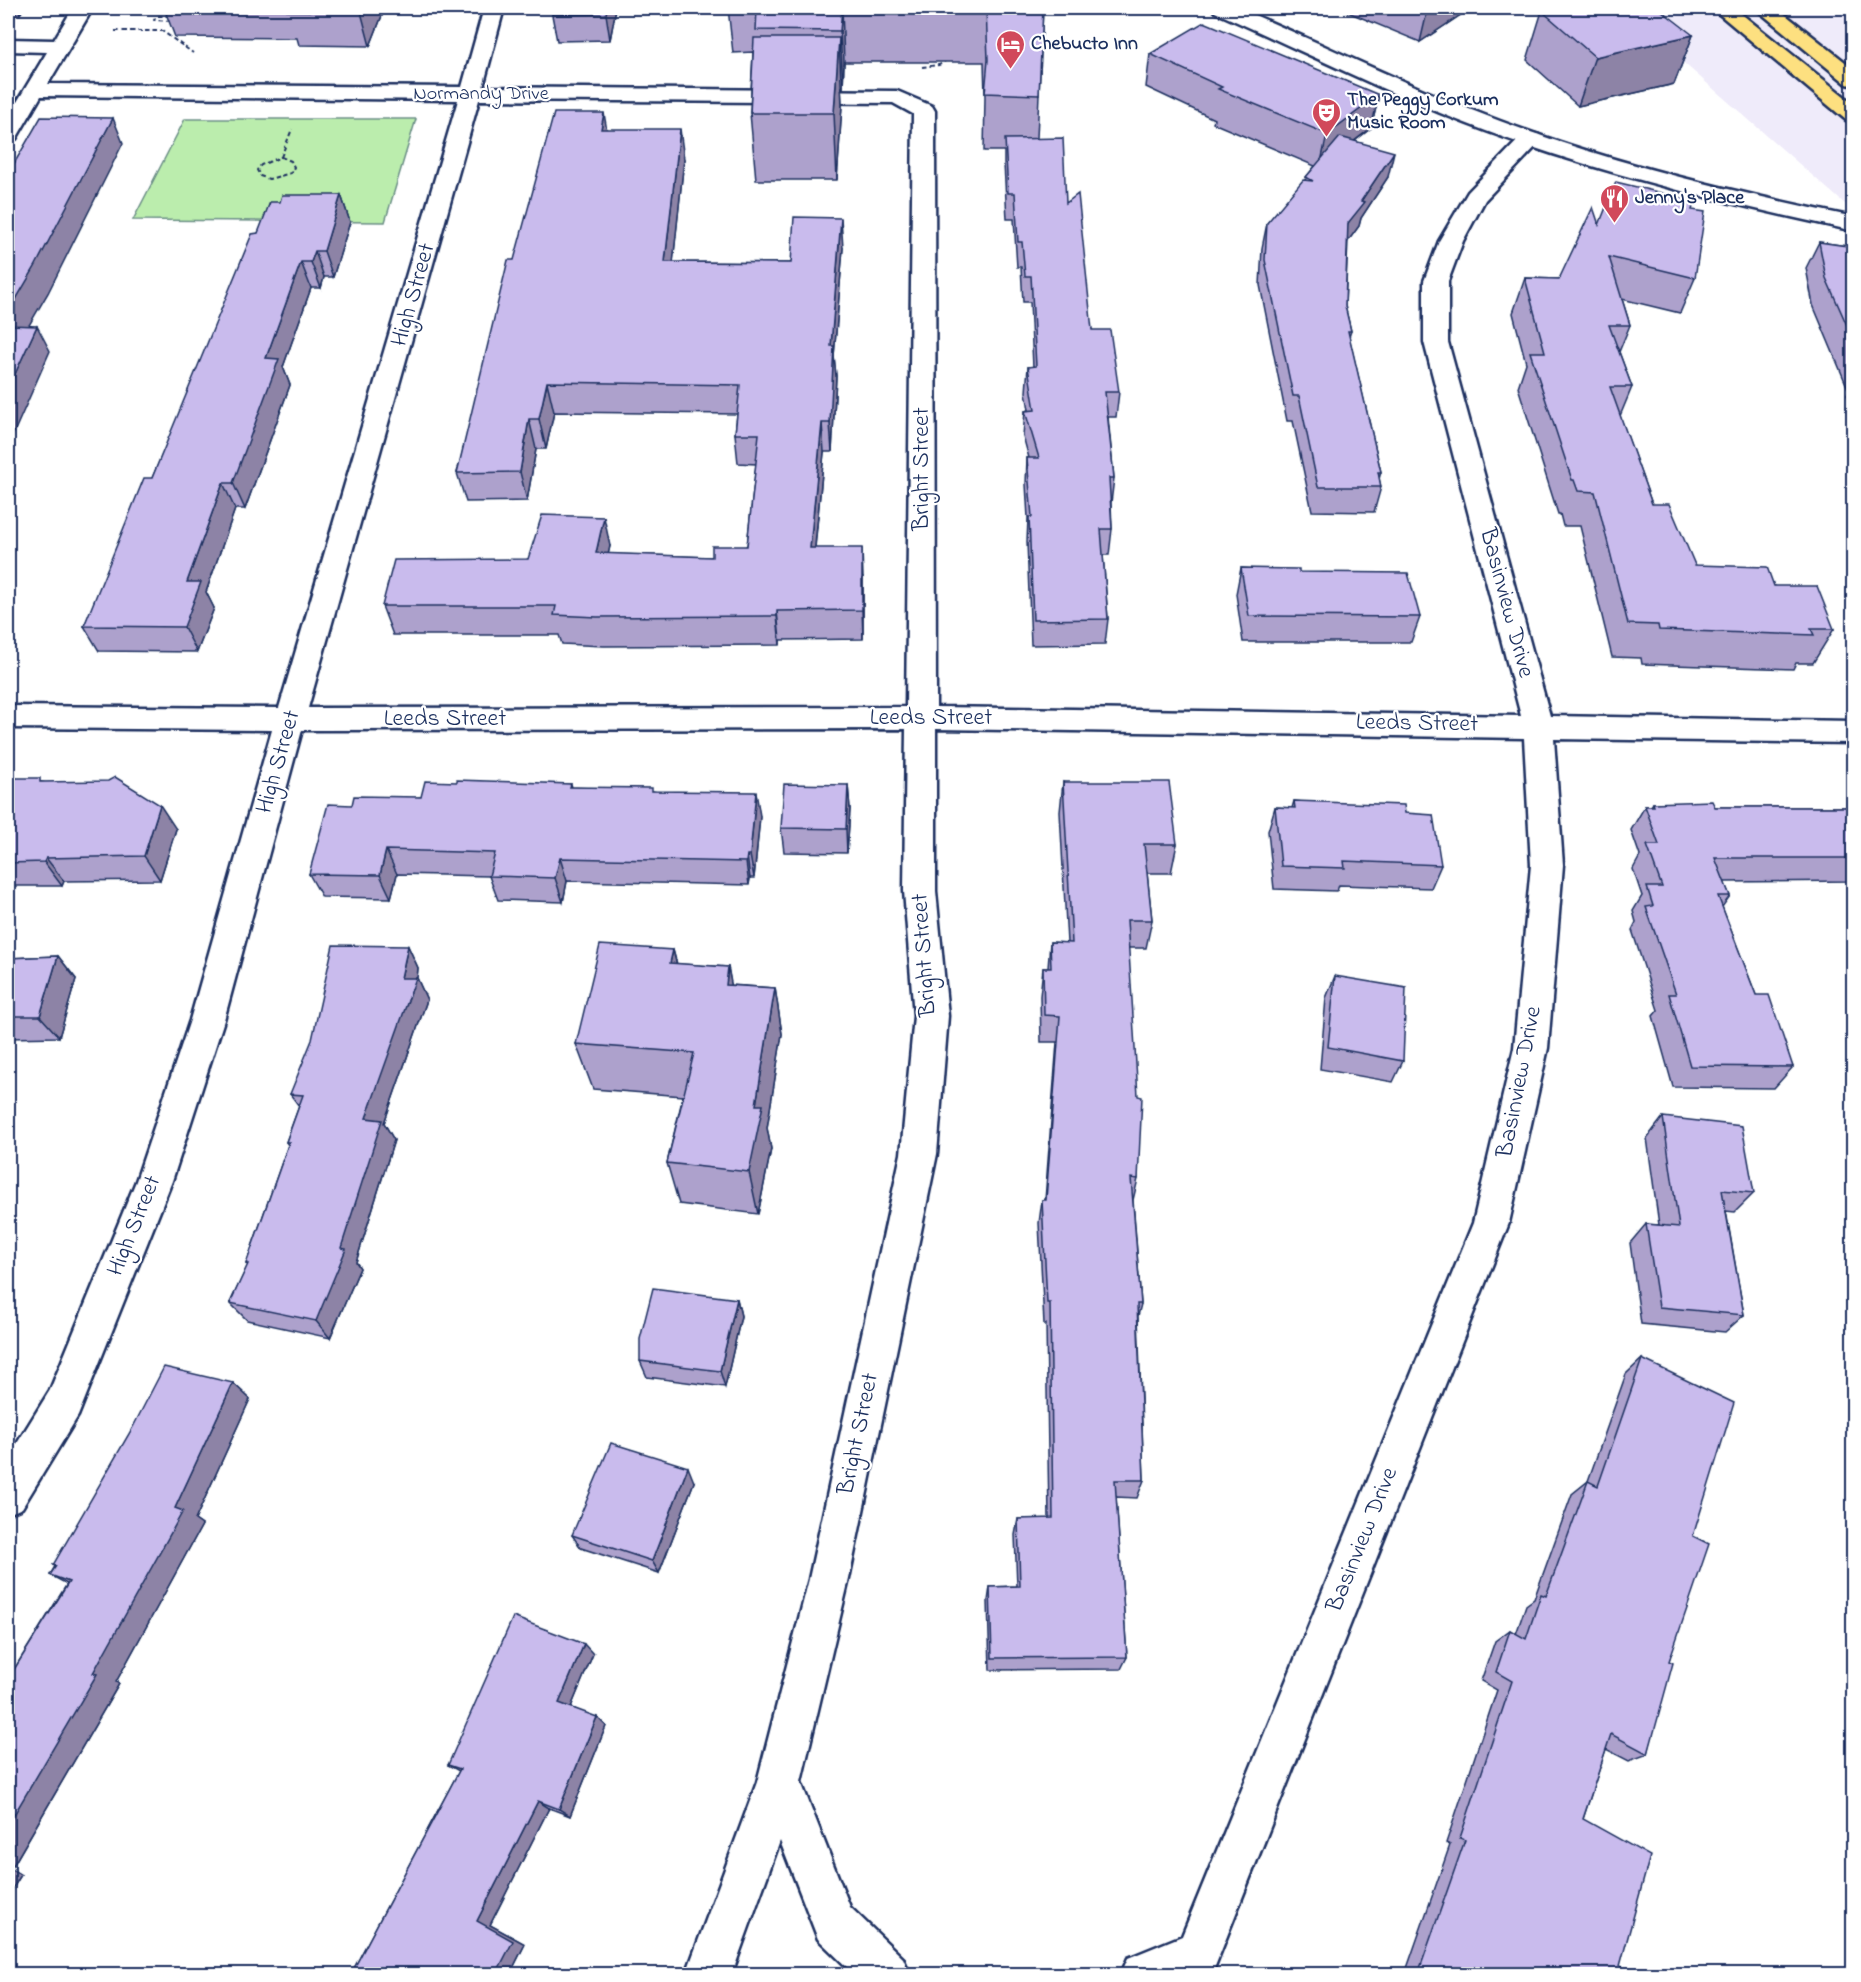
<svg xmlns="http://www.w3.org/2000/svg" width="1861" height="1982" font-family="'Indie Flower',sans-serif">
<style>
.built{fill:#efebfa}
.green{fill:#bbedad;stroke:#6b8e86;stroke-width:1.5}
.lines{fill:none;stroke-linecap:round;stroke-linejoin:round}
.street-casing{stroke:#1b2f5e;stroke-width:5}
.secondary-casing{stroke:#1b2f5e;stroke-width:5}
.primary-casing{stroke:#1b2f5e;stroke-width:5}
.path{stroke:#1b2f5e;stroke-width:2;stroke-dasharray:4.5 3;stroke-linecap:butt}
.street{fill:#fff;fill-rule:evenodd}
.secondary{fill:#fff;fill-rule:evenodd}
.primary{fill:#fde080;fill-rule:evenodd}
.wall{fill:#ada1cc;stroke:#1b2f5e;stroke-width:1.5}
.shaded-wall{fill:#8d83a6;stroke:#1b2f5e;stroke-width:1.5}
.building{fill:#c9bbed;stroke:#1b2f5e;stroke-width:1.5}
.labels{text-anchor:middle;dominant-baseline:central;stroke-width:4.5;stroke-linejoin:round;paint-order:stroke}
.far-poi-label{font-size:20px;font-weight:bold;fill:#1b2f5e;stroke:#fff;text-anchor:start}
.far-street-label{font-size:20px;fill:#1b2f5e;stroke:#fff}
.street-label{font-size:24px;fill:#1b2f5e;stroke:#fff}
</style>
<rect width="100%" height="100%" fill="#fff"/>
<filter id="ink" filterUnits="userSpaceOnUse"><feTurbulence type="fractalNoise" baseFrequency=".0167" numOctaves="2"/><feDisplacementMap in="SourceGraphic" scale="12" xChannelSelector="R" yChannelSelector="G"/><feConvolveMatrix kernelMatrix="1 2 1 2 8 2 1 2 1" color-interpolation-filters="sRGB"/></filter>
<g filter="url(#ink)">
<path class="built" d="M 1621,8 L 1853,8 L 1853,211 Z"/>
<path class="green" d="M 185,119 L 416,119 L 385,222 L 133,220 Z"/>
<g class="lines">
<defs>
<path id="street" d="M 73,8 L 93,8 L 48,84 L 462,87 L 484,8 L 504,8 L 483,87 L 897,91 L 932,106 L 935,111 L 936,707 L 1521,716 L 1424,342 L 1424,281 L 1439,241 L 1468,192 L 1523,135 L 1531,133 L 1539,135 L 1542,140 L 1485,200 L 1463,241 L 1448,281 L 1448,342 L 1550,716 L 1854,721 L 1854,743 L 1554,739 L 1563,865 L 1548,1048 L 1509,1223 L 1212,1974 L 1121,1974 L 1128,1958 L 1182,1936 L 1473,1223 L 1514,1048 L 1531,865 L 1524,738 L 936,729 L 936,891 L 948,1016 L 937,1154 L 849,1579 L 801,1782 L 850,1907 L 903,1958 L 910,1974 L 854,1974 L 818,1939 L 780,1841 L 732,1974 L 686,1974 L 757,1782 L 809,1579 L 901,1154 L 914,1016 L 904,891 L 906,729 L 302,730 L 224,1020 L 172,1181 L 78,1416 L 22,1508 L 8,1514 L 8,1458 L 50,1390 L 136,1181 L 190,1020 L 272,730 L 8,728 L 8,706 L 279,708 L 458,100 L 41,96 L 16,139 L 8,140 L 8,117 L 47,52 L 8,51 L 8,39 L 54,40 ZM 479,100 L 893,103 L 913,114 L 906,707 L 308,708 Z"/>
<path id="secondary" d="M 1212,8 L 1238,8 C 1325,45 1410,87 1500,121 C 1614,164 1734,192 1854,217 L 1854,231 C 1729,204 1605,175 1486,131 C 1393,96 1305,52 1215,12 Z"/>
<g id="primary">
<path d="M 1712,8 L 1734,8 L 1854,104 L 1854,121 L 1846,120 Z"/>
<path d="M 1755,8 L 1777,8 L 1854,69 L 1854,86 L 1847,84 Z"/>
</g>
</defs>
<use href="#street" class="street-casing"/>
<use href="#secondary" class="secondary-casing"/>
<use href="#primary" class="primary-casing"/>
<g class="path">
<path d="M 170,16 L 157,16 L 154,20 L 173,21"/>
<path d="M 115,31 L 162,31 L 193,53"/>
<path d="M 922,67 L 939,65 L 949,59"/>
<path d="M 281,157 L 291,161 L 294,167 L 291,173 L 269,179 L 260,176 L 257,170 L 261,165 Z"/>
<path d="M 281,157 L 292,129"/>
</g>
<use href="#street" class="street"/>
<use href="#secondary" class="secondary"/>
<use href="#primary" class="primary"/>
</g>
<g class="wall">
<path d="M 8,8 L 24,8 L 20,14 L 8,14 Z"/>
<path d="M 164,8 L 385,8 L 370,46 L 299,45 L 297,38 L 175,37 Z"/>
<path d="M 554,8 L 616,8 L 610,40 L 557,41 L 552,15 Z"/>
<path d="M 728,8 L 1043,8 L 1037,138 L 1066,203 L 1092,330 L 1119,392 L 1116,417 L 1108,417 L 1114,478 L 1111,503 L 1112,529 L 1109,555 L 1103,555 L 1108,619 L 1105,644 L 1031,645 L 1027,542 L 1028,518 L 1026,484 L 1027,458 L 1029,458 L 1023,436 L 1025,411 L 1029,410 L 1026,392 L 1028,367 L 1033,367 L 1030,302 L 1023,302 L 1021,267 L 1017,267 L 1014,219 L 1007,219 L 1004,164 L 1004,151 L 984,151 L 985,97 L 984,62 L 844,62 L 843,88 L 841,88 L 842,105 L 837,180 L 756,180 L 750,113 L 753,52 L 733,53 Z"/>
<path d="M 1338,8 L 1471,8 L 1420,42 Z"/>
<path d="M 1542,11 L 1693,35 L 1674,84 L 1578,106 L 1527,60 Z"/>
<path d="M 1150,54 L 1379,95 L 1371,128 L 1355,141 L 1388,177 L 1361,218 L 1359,226 L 1348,241 L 1345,306 L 1351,331 L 1349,337 L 1381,472 L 1379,479 L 1381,487 L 1374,512 L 1312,511 L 1293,421 L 1287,421 L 1260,285 L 1262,248 L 1267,223 L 1305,180 L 1306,177 L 1315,166 L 1213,123 L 1214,119 L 1146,87 Z"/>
<path d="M 607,129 L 684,159 L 673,262 L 791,263 L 843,248 L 834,356 L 836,376 L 832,452 L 824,452 L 815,548 L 863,577 L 863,639 L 780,640 L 780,645 L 604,646 L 562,644 L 559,635 L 393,635 L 382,606 L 528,559 L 610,546 L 608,554 L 712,557 L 747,546 L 756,464 L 738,463 L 735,434 L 737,414 L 554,412 L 546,449 L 536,449 L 527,501 L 466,502 L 457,473 L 514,260 Z"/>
<path d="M 341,195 L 350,222 L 333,277 L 324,277 L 321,288 L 311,288 L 283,367 L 290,385 L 245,509 L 235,509 L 206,592 L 214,608 L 197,652 L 99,651 L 84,626 L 152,478 L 258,233 L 280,202 Z"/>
<path d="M 1692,210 L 1695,278 L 1680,313 L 1622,299 L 1630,325 L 1619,352 L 1632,387 L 1620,416 L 1652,504 L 1695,565 L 1774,586 L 1834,629 L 1813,663 L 1796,663 L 1793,669 L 1642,664 L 1641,658 L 1612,657 L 1580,526 L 1563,526 L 1560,514 L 1558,514 L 1518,387 L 1526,363 L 1513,313 L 1525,278 L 1559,279 L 1599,225 Z"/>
<path d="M 1819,242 L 1854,247 L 1854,411 L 1847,395 L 1849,391 L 1813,305 L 1806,268 Z"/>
<path d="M 1241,568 L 1299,572 L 1420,617 L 1411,642 L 1243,642 L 1236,594 Z"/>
<path d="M 8,778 L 43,782 L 176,829 L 160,880 L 64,881 L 62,886 L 8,886 Z"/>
<path d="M 1063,782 L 1177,844 L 1171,873 L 1147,873 L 1152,920 L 1146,948 L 1128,948 L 1138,1179 L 1133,1200 L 1141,1304 L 1138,1316 L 1144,1480 L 1137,1498 L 1116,1497 L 1127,1657 L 1121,1669 L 990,1670 L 988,1601 L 990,1587 L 1017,1586 L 1015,1535 L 1018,1519 L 1049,1519 L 1046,1324 L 1044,1324 L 1039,1223 L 1042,1200 L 1045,1200 L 1057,1042 L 1041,1042 L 1040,996 L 1043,968 L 1048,968 L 1050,942 L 1067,943 L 1060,812 Z"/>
<path d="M 571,784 L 572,787 L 653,791 L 760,816 L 754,878 L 750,878 L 749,885 L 567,881 L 563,902 L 498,900 L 489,876 L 397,874 L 391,898 L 322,897 L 309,874 L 352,805 L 421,797 Z"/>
<path d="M 848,785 L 850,809 L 847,853 L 784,852 L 781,828 Z"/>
<path d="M 1294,801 L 1405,813 L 1441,865 L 1431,888 L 1339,885 L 1337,891 L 1274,889 L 1268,831 L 1275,807 L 1292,808 Z"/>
<path d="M 1653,803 L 1715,807 L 1854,807 L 1854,881 L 1724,882 L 1730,896 L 1722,907 L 1756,995 L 1793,1067 L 1774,1088 L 1673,1087 L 1653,1016 L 1658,1010 L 1632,930 L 1636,922 L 1633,911 L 1642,896 L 1633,869 L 1640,856 L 1631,830 L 1645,806 L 1651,806 Z"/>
<path d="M 408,946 L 418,968 L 417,978 L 427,1000 L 384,1123 L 394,1140 L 356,1262 L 360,1268 L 330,1338 L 247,1320 L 230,1303 L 248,1265 L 246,1264 L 288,1145 L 286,1142 L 299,1106 L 290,1094 Z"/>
<path d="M 673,950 L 677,964 L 728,967 L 731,985 L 775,988 L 782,1034 L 767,1128 L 771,1149 L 758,1214 L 679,1204 L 667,1163 L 683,1096 L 593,1089 L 576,1044 Z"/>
<path d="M 58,956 L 76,979 L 59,1037 L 8,1038 L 8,958 Z"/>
<path d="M 1335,976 L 1403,1061 L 1393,1082 L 1320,1069 L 1326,998 Z"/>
<path d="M 1663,1117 L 1754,1193 L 1735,1212 L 1726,1211 L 1744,1315 L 1725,1332 L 1641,1324 L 1630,1243 L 1646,1224 L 1659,1225 L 1647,1138 Z"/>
<path d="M 737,1299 L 741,1316 L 725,1387 L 647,1377 L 640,1361 Z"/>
<path d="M 1642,1359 L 1693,1536 L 1669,1661 L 1648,1754 L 1629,1761 L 1606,1749 L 1583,1819 L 1620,1966 L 1634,1974 L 1405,1974 L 1450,1845 L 1446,1843 L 1497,1690 L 1481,1681 L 1495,1641 L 1510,1630 L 1516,1634 L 1526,1605 L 1534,1599 L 1572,1494 L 1588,1481 L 1626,1374 Z"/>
<path d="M 233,1383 L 250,1399 L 195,1520 L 202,1525 L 116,1682 L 119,1684 L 11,1869 L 21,1875 L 8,1896 L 8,1679 L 67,1584 L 50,1575 L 55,1566 L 53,1565 Z"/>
<path d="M 694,1482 L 659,1573 L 581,1548 L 572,1535 Z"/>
<path d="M 593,1654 L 571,1707 L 606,1726 L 570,1816 L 549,1808 L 490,1925 L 525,1944 L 510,1974 L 351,1974 L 459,1771 L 448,1765 Z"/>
</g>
<g class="shaded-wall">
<path d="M 18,8 L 24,8 L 20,14 Z"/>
<path d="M 362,8 L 385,8 L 370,46 L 361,12 Z"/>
<path d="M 607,8 L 616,8 L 610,40 L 606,14 Z"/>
<path d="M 842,8 L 844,62 L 843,88 L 840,31 Z"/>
<path d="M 1428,8 L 1471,8 L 1420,42 Z"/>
<path d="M 1693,35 L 1674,84 L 1578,106 L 1595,57 Z"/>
<path d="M 839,38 L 842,105 L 837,180 L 834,113 Z"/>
<path d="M 1379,95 L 1371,128 L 1320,167 L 1327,134 Z"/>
<path d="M 604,113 L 609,143 L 601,129 Z"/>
<path d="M 113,118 L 123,143 L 48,293 L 14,351 L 8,339 L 8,313 Z"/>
<path d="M 680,129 L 684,159 L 670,292 L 665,262 Z"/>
<path d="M 1394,152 L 1388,177 L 1361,218 L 1359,226 L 1343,248 L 1348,223 L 1361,201 Z"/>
<path d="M 341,195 L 350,222 L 333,277 L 324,251 Z"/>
<path d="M 841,218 L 843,248 L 834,356 L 836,376 L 832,452 L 830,423 L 831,346 Z"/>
<path d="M 315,251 L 324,277 L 321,288 L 311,262 Z"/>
<path d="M 301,262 L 311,288 L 283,367 L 290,385 L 245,509 L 233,483 L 266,358 Z"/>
<path d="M 37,326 L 50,351 L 8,446 L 8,389 Z"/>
<path d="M 547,382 L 554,412 L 546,449 L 539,419 Z"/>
<path d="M 529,419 L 536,449 L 527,501 L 520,472 Z"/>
<path d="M 822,423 L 824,452 L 812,577 L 810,548 Z"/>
<path d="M 223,483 L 235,509 L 206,592 L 214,608 L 197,652 L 184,627 L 187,582 Z"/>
<path d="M 604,517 L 610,546 L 602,582 L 596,553 Z"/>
<path d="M 862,548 L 863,577 L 863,639 L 862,610 Z"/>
<path d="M 777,611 L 780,640 L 780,645 L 777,616 Z"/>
<path d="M 848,785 L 850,809 L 847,853 L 846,829 Z"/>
<path d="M 756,792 L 760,816 L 754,878 L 750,855 Z"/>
<path d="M 160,805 L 176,829 L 160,880 L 144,856 Z"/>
<path d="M 386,850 L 397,874 L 391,898 L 380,875 Z"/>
<path d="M 747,855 L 750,878 L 749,885 L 746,862 Z"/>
<path d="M 46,858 L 64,881 L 62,886 L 44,862 Z"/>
<path d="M 560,858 L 567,881 L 563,902 L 555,878 Z"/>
<path d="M 408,946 L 418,968 L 417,978 L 427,1000 L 384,1123 L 394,1140 L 356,1262 L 360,1268 L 330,1338 L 316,1321 L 341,1248 L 366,1118 L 401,978 Z"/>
<path d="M 673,950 L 685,998 L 670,963 Z"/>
<path d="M 58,956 L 76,979 L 59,1037 L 40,1016 Z"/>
<path d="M 728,967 L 737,1015 L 726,985 Z"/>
<path d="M 775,988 L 782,1034 L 767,1128 L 771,1149 L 758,1214 L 749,1172 L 756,1105 Z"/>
<path d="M 737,1299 L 741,1316 L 725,1387 L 720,1371 Z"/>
<path d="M 233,1383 L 250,1399 L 195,1520 L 202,1525 L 116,1682 L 119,1684 L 11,1869 L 21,1875 L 8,1896 L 8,1825 L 93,1673 L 175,1508 Z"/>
<path d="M 688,1467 L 694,1482 L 659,1573 L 652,1561 Z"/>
<path d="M 584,1644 L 593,1654 L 569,1712 L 559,1703 Z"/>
<path d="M 597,1717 L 606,1726 L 570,1816 L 559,1809 Z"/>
<path d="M 538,1801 L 549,1808 L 490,1925 L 525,1944 L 510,1974 L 496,1974 L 477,1921 Z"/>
</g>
<g class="building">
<path d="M 290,8 L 362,8 L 361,12 L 288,11 Z"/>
<path d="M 554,8 L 607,8 L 606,14 L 552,15 Z"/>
<path d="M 757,8 L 842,8 L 840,31 L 756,30 Z"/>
<path d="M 986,8 L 1043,8 L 1039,95 L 985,93 L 988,60 Z"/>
<path d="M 1557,8 L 1658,8 L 1693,35 L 1595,57 L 1542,11 Z"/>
<path d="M 1204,22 L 1379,95 L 1327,134 L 1218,89 L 1222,87 L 1150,54 Z"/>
<path d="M 754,38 L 839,38 L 834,113 L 750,113 Z"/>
<path d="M 554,113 L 604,113 L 601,129 L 680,129 L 665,262 L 791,263 L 794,217 L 841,218 L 831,346 L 834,346 L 830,423 L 822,423 L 810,548 L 862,548 L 862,610 L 777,611 L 777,616 L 597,617 L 554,615 L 556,606 L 382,606 L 394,560 L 528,559 L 542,515 L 604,517 L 596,553 L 712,557 L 712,546 L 747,546 L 759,434 L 735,434 L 740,385 L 547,382 L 539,419 L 529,419 L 520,472 L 457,473 L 508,260 L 514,260 Z"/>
<path d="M 41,117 L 113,118 L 35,267 L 8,313 L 8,174 Z"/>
<path d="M 1340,137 L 1394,152 L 1361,201 L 1365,202 L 1348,223 L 1345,306 L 1351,331 L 1348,331 L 1381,472 L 1378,472 L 1381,487 L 1318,487 L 1299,396 L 1293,396 L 1265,260 L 1267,223 L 1303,180 L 1313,181 L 1306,177 Z"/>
<path d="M 1063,138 L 1066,203 L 1078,194 L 1092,330 L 1110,330 L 1119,392 L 1105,392 L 1114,478 L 1109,478 L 1112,529 L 1101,529 L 1108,619 L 1033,620 L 1029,517 L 1032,517 L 1027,458 L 1039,458 L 1025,411 L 1035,410 L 1028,367 L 1036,366 L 1031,276 L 1025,276 L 1022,242 L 1018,242 L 1015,193 L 1008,193 L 1005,139 Z"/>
<path d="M 1616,182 L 1695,201 L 1692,210 L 1705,212 L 1695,278 L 1609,257 L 1630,325 L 1609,325 L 1632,387 L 1610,387 L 1652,504 L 1669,504 L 1695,565 L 1767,567 L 1774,586 L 1817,586 L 1834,629 L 1811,629 L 1814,635 L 1659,630 L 1658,625 L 1628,624 L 1595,492 L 1578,491 L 1574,480 L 1572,480 L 1530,352 L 1545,352 L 1525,278 L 1559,279 L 1593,207 L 1599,225 Z"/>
<path d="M 282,195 L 341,195 L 324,251 L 315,251 L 311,262 L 301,262 L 266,358 L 279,359 L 233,483 L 223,483 L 187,582 L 201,582 L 184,627 L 84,626 L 144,478 L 152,478 L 252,234 L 258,233 L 270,202 L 280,202 Z"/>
<path d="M 1819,242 L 1854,247 L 1854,341 L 1826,278 Z"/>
<path d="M 8,325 L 37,326 L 8,389 Z"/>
<path d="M 1241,568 L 1299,569 L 1299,572 L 1408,573 L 1420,617 L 1249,616 Z"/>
<path d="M 115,777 L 160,805 L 144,856 L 46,858 L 44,862 L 8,863 L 8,778 L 40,778 L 40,782 L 108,781 Z"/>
<path d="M 457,780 L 571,784 L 570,787 L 652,788 L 652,791 L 756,792 L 750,855 L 747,855 L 746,862 L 560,858 L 555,878 L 489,876 L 495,853 L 386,850 L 380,875 L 309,874 L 328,804 L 352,805 L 354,796 L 421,797 L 425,781 L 457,782 Z"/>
<path d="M 1063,782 L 1169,782 L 1177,844 L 1144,844 L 1152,920 L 1127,920 L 1138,1096 L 1142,1097 L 1138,1179 L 1131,1178 L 1141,1304 L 1137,1304 L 1144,1480 L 1115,1480 L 1127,1657 L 992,1658 L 990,1587 L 1020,1586 L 1018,1519 L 1053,1518 L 1050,1303 L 1047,1303 L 1042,1200 L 1046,1200 L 1060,1016 L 1044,1015 L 1043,968 L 1051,968 L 1050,942 L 1072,943 Z"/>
<path d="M 784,784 L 848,785 L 846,829 L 781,828 Z"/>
<path d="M 1294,801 L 1404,805 L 1405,813 L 1433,815 L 1441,865 L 1344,861 L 1345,868 L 1281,866 L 1275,807 L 1295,808 Z"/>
<path d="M 1712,801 L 1715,807 L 1854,807 L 1854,858 L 1715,858 L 1730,896 L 1718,896 L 1756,995 L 1769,995 L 1793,1067 L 1690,1066 L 1669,994 L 1676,994 L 1646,907 L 1653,906 L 1647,887 L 1662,887 L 1647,845 L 1659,845 L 1645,806 L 1654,806 L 1653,803 Z"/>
<path d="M 333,945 L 408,946 L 401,978 L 416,978 L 366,1118 L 382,1120 L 341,1248 L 346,1249 L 316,1321 L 230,1303 L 248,1264 L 246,1264 L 289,1142 L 286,1142 L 303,1095 L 290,1094 L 312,1040 Z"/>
<path d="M 600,945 L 673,950 L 670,963 L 728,967 L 726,985 L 775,988 L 756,1105 L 763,1105 L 749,1172 L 667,1163 L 694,1053 L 576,1044 Z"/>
<path d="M 58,956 L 40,1016 L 8,1016 L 8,958 Z"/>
<path d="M 1335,976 L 1406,988 L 1403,1061 L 1328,1047 Z"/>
<path d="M 1663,1117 L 1742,1126 L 1754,1193 L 1722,1190 L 1744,1315 L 1659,1307 L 1646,1224 L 1679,1227 Z"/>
<path d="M 653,1288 L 737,1299 L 720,1371 L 640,1361 L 640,1339 Z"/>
<path d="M 1642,1359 L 1734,1403 L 1693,1536 L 1709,1544 L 1669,1661 L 1673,1663 L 1648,1754 L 1611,1734 L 1583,1819 L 1650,1856 L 1620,1966 L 1634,1974 L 1418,1974 L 1465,1840 L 1460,1838 L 1512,1681 L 1496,1672 L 1510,1630 L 1526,1639 L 1541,1594 L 1546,1596 L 1588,1481 L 1598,1486 Z"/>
<path d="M 164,1367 L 233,1383 L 175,1508 L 183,1511 L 93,1673 L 97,1674 L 8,1825 L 8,1679 L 69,1582 L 50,1575 L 56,1566 L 53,1565 L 133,1427 Z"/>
<path d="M 611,1443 L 688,1467 L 652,1561 L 572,1535 Z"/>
<path d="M 513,1617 L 584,1644 L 559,1703 L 597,1717 L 559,1809 L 538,1801 L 477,1921 L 513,1941 L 496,1974 L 351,1974 L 460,1769 L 448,1765 Z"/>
</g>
</g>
<defs>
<symbol id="hotel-pin" viewBox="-11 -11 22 30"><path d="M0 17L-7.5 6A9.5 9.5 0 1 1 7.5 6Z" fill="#d1495b" stroke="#fff"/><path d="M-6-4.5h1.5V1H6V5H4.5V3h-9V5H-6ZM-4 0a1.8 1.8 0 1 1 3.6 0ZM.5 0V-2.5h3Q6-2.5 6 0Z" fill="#fff"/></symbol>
<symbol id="theatre-pin" viewBox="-11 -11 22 30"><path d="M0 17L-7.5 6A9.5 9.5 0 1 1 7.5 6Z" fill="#d1495b" stroke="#fff"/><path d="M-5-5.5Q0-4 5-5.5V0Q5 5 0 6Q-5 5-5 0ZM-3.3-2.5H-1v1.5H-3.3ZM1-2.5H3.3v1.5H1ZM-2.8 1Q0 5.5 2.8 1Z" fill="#fff"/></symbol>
<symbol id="restaurant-pin" viewBox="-11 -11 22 30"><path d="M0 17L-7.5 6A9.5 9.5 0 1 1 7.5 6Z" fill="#d1495b" stroke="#fff"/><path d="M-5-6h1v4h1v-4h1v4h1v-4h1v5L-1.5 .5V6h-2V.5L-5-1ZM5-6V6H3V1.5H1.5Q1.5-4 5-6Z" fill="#fff"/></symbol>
</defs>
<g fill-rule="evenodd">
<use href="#hotel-pin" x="994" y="28" width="33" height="45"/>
<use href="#theatre-pin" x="1310" y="96" width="33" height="45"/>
<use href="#restaurant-pin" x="1598" y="182" width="33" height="45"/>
</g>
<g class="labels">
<g class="far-poi-label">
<text x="1031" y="44">Chebucto Inn</text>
<text x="1347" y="100">The Peggy Corkum<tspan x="1347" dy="23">Music Room</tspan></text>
<text x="1635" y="198">Jenny's Place</text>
</g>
<g class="far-street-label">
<text x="481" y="94">Normandy Drive</text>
</g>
<g class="street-label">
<text transform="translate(414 295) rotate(-74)">High Street</text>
<text transform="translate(922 469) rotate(-90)">Bright Street</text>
<text transform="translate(1506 603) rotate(75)">Basinview Drive</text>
<text x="931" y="718">Leeds Street</text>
<text x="445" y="719">Leeds Street</text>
<text transform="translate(1417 724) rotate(1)">Leeds Street</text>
<text transform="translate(279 762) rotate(-74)">High Street</text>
<text transform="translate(925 955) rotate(-94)">Bright Street</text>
<text transform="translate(1520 1082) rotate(-79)">Basinview Drive</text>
<text transform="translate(135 1226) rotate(-68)">High Street</text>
<text transform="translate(859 1434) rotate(-78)">Bright Street</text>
<text transform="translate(1363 1540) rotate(-68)">Basinview Drive</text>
</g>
</g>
<rect width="1861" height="1982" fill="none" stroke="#fff" stroke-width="30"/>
<rect x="15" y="15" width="1831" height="1952" fill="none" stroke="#1b2f5e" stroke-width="2" filter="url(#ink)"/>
</svg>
